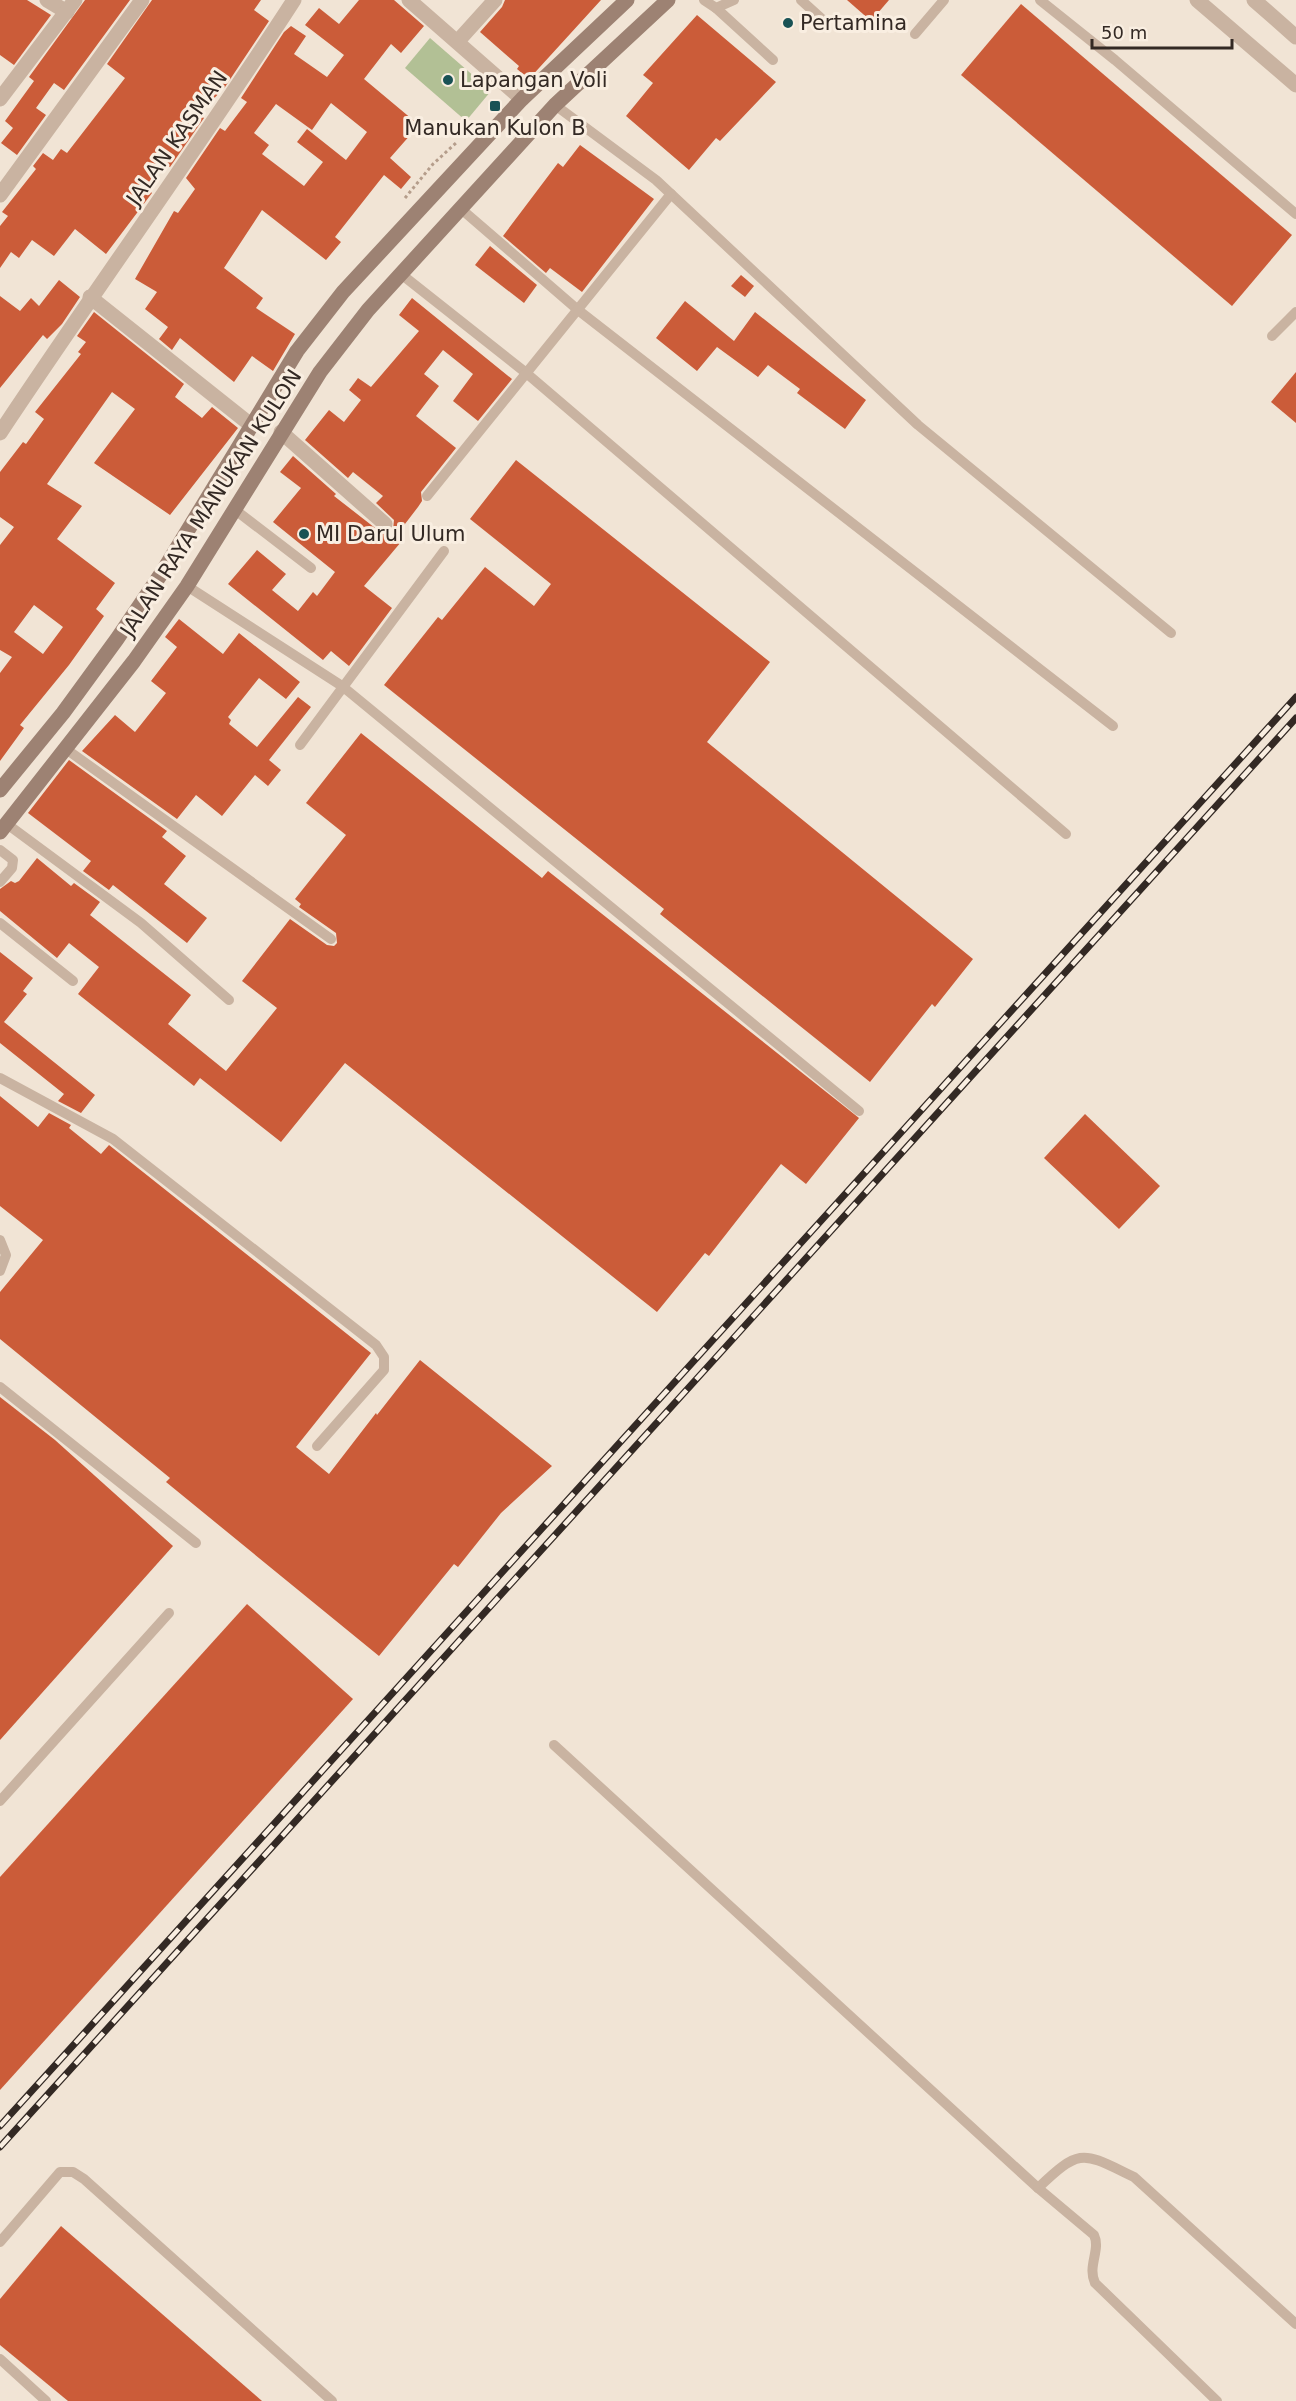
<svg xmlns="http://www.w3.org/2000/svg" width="1296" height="2401" font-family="'DejaVu Sans',sans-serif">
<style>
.green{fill:#b2c095}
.building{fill:#cb5c39;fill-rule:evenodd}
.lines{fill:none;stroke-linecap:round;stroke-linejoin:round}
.path{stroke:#b59d8b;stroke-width:3;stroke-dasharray:3 3;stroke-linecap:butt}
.service{stroke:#c9b3a1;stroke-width:10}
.minor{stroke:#c9b3a1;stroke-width:15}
.secondary{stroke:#9d8273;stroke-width:15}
.rail-casing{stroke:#332924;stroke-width:7}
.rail{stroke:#f9eee1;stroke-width:4.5;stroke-dasharray:14;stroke-linecap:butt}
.poi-dot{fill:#195255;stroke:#f9eee1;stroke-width:2}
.labels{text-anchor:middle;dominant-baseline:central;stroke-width:6;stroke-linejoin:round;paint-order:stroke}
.poi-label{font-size:21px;fill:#332924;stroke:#f9eee1;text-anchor:start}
.street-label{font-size:21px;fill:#332924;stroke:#f9eee1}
</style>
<rect width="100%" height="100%" fill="#f1e4d5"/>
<path class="green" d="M 430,38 L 491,91 L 466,121 L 405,68 Z"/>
<g class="building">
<path d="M 0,0 L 27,0 L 51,15 L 14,65 L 0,55 Z"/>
<path d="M 85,0 L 130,0 L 64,90 L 54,83 L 36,108 L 46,115 L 17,155 L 1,143 L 13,128 L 5,121 L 34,81 L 29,77 Z"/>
<path d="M 152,0 L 261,0 L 254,10 L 269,21 L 225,87 L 199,114 L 204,118 L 170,167 L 165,164 L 147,188 L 152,193 L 106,254 L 75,229 L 54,256 L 32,240 L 19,258 L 11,252 L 0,268 L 0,226 L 8,216 L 2,212 L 36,169 L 33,166 L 43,153 L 53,160 L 61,149 L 67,153 L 125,78 L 107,64 Z"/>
<path d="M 359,0 L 394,0 L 424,26 L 401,53 L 391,44 L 364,79 L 419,125 L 390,158 L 411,177 L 401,189 L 384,175 L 335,237 L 341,242 L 326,260 L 262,210 L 224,268 L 263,298 L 256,308 L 295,334 L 273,371 L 252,356 L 234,382 L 180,338 L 172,350 L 159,339 L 168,327 L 145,309 L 157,292 L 135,279 L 174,211 L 178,213 L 195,189 L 186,178 L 220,128 L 225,131 L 247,102 L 241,98 L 284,32 L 291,26 L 306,36 L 294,54 L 327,77 L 344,55 L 305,25 L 319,8 L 339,24 ZM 331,103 L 367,132 L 346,160 L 307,129 L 297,142 L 323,162 L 304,186 L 262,154 L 269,145 L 254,133 L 276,104 L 312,130 Z"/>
<path d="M 505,0 L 601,0 L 529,79 L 517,69 L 519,66 L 480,32 L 502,7 Z"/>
<path d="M 847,0 L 889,0 L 871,21 Z"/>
<path d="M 1021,4 L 1292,235 L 1232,306 L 961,75 Z"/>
<path d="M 697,15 L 776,82 L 720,141 L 716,138 L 689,170 L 626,116 L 653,83 L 643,75 Z"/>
<path d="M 580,145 L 654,199 L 582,292 L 550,268 L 546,273 L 503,236 L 558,163 L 563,167 Z"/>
<path d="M 490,246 L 537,285 L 524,303 L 475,265 Z"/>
<path d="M 741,275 L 754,286 L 745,297 L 731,286 Z"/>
<path d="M 59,280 L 80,297 L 62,324 L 47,339 L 43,335 L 0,388 L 0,296 L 20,311 L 31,298 L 39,306 Z"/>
<path d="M 412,298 L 512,379 L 478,421 L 453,401 L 473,374 L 443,350 L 424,374 L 439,386 L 416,416 L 456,448 L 421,492 L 422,501 L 418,507 L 395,537 L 401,542 L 364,586 L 392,608 L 349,666 L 331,651 L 323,660 L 228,584 L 257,550 L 286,574 L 272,590 L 298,611 L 313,592 L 317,596 L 335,572 L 273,522 L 301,488 L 280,472 L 293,456 L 336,494 L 334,496 L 379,531 L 388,533 L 393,530 L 394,520 L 376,503 L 383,496 L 353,472 L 348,478 L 305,440 L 329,410 L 344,422 L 361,400 L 349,390 L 358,378 L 371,387 L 419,331 L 399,315 Z"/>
<path d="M 685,301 L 734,341 L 755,312 L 866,400 L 845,429 L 797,393 L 800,389 L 768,365 L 758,377 L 717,347 L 697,371 L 656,338 Z"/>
<path d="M 94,312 L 184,384 L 175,397 L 202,418 L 212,407 L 238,428 L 170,515 L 94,463 L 135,409 L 112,392 L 47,484 L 82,506 L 57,539 L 115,583 L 96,609 L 104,616 L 69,665 L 20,725 L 24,728 L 0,761 L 0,673 L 12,657 L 0,650 L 0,545 L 14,527 L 0,517 L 0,472 L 23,442 L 26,444 L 44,419 L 35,412 L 81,354 L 78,352 L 86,342 L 77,336 ZM 34,605 L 63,627 L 43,654 L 14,632 Z"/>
<path d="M 1296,372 L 1296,423 L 1271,402 Z"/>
<path d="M 516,460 L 770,662 L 707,742 L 973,959 L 935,1007 L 932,1004 L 870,1082 L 660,914 L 664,909 L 384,685 L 438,617 L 442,620 L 485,567 L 534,606 L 551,584 L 470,519 Z"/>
<path d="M 179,619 L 223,654 L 239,633 L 300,682 L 286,699 L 259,678 L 228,717 L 231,720 L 229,724 L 257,747 L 298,697 L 311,707 L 269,760 L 281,770 L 268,786 L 255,775 L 222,816 L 196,795 L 177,819 L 82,751 L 115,715 L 135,732 L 166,693 L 151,681 L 177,647 L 165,637 Z"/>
<path d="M 361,733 L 542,878 L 548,871 L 859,1118 L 806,1184 L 781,1164 L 709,1256 L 705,1253 L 657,1312 L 345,1063 L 281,1142 L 200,1078 L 194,1086 L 78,994 L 99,967 L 69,943 L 57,958 L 0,911 L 0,889 L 11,881 L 15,883 L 19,881 L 37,858 L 71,886 L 74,883 L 100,902 L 90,915 L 191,995 L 168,1024 L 226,1071 L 277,1008 L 242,981 L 290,919 L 327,945 L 334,946 L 337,943 L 336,933 L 299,907 L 301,904 L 295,899 L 346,835 L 306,803 Z"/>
<path d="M 69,760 L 167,831 L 162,837 L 186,856 L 164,884 L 207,918 L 187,943 L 113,885 L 109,890 L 83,871 L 91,861 L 28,813 Z"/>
<path d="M 0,952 L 33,978 L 23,991 L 27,994 L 4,1022 L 95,1095 L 81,1113 L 58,1101 L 64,1094 L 0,1043 Z"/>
<path d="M 0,1096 L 38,1127 L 49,1113 L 71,1125 L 69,1128 L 101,1154 L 109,1145 L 371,1353 L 296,1447 L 329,1474 L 376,1413 L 377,1415 L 420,1360 L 552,1466 L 501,1513 L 458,1567 L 454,1564 L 379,1656 L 166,1482 L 170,1478 L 0,1339 L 0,1292 L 43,1240 L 0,1206 Z"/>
<path d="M 1085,1114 L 1160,1186 L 1119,1229 L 1044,1158 Z"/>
<path d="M 0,1397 L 55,1440 L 173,1546 L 0,1740 Z"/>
<path d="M 247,1604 L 353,1699 L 0,2090 L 0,1877 Z"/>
<path d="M 61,2226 L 262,2401 L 68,2401 L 0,2345 L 0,2299 Z"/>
</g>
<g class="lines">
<path class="path" d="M 405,198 L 433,164 L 456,143"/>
<g class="service">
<path d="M 704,0 L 716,8 L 734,0"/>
<path d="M 801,0 L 823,20"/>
<path d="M 1040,0 L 1115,60 L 1296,214"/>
<path d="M 716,8 L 773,60"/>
<path d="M 915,34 L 944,0"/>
<path d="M 555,105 L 656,180 L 918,425 L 1171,633"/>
<path d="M 460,208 L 578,310 L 1113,726"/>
<path d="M 401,274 L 525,372 L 1066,834"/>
<path d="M 1272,336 L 1296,312"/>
<path d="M 427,496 L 671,194"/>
<path d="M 234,509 L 311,568"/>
<path d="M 187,586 L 342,686 L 859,1111"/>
<path d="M 300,745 L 444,551"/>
<path d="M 66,749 L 331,939"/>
<path d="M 7,824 L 141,923 L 229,1000"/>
<path d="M 0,850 L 13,860 L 12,868 L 0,882"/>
<path d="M 0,923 L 73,981"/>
<path d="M 0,1078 L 113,1139 L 376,1345 L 384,1357 L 384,1370 L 317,1446"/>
<path d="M 0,1240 L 6,1255 L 0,1271"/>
<path d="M 0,1387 L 196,1543"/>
<path d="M 554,1745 L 1038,2188 L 1094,2235 C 1101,2250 1087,2266 1095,2283 L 1217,2401"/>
<path d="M 0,1801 L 169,1613"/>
<path d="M 1038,2188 C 1081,2147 1082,2152 1134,2177 L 1296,2324"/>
<path d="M 0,2242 L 60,2172 L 73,2172 L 84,2179 L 332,2401"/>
<path d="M 0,2359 L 46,2401"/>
</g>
<g class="minor">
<path d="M 47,0 L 67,12"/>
<path d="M 409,0 L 522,99"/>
<path d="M 1197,0 L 1296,85"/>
<path d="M 1254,0 L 1296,37"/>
<path d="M 458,41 L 495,0"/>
<path d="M 0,99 L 75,0"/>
<path d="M 0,195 L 142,0"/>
<path d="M 90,297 L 252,426"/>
<path d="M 281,432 L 385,524"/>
<path d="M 0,433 C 96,288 199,147 294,0"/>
</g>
<g class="secondary">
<path d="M 0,790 L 63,713 L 117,639 L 163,571 L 297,351 L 343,292 L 522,99 L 627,0"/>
<path d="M 0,832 L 134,661 L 187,586 L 320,372 L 368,310 L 555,105 L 668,0"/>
</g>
<defs>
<g id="rail">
<path d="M 0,2126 L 1296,697"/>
<path d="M 0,2147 L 1296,718"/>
</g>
</defs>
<use href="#rail" class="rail-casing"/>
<use href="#rail" class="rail"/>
</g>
<g class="poi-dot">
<circle cx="788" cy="23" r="6"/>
<circle cx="448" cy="80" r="6"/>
<rect x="489" y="100" width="12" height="12" rx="3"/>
<circle cx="304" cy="534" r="6"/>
</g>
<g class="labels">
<g class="poi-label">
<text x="800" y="23">Pertamina</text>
<text x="460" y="80">Lapangan Voli</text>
<text x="495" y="128" text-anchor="middle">Manukan Kulon B</text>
<text x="316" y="534">MI Darul Ulum</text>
</g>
<g class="street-label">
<text transform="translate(177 138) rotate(-55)">JALAN KASMAN</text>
<text transform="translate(211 503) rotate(-57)">JALAN RAYA MANUKAN KULON</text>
</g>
</g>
<path d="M1092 39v9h140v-9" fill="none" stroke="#332924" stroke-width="3"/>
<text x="1101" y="39" font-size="18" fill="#332924" stroke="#f9eee1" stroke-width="4.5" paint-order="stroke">50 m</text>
</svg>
